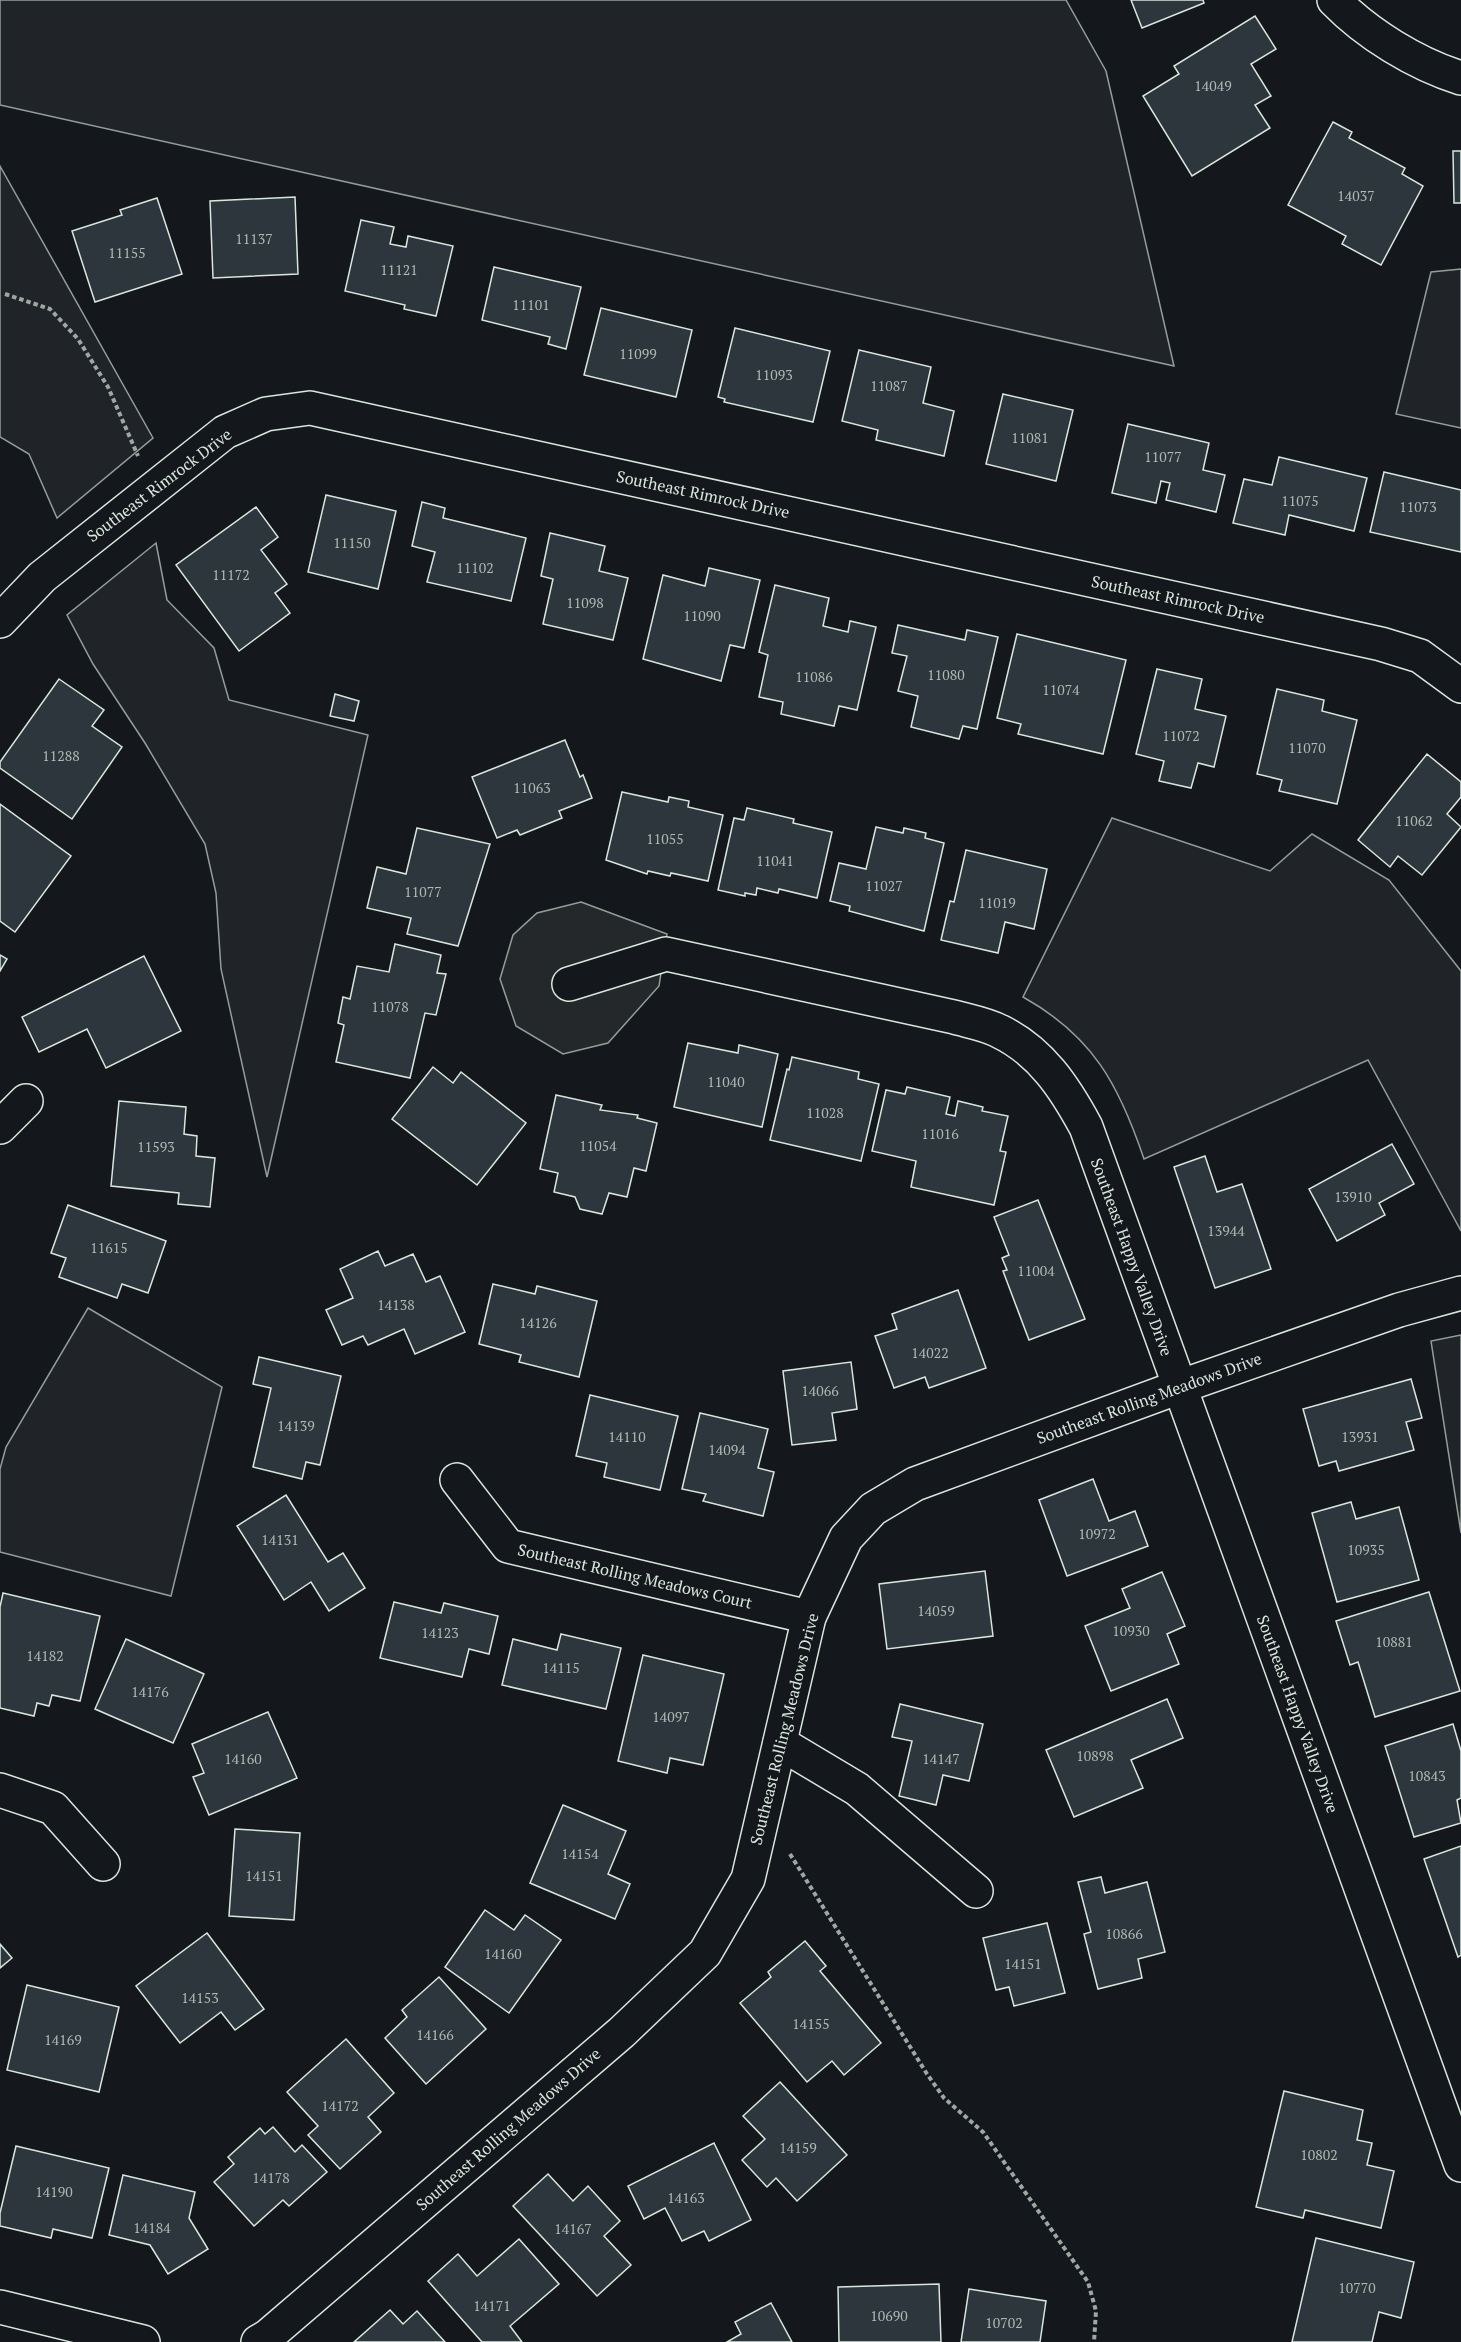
<svg xmlns="http://www.w3.org/2000/svg" width="1461" height="2342" font-family="'PT Serif',serif">
<style>
.green{fill:#202428;stroke:#939e99;stroke-width:1.5}
.parking{fill:#24282b;stroke:#939e99;stroke-width:1.5}
.building{fill:#2c363c;stroke:#d8e6dc;stroke-width:1.5}
.lines{fill:none;stroke-linecap:round;stroke-linejoin:round}
.minor-casing{stroke:#d8e6dc;stroke-width:36}
.path{stroke:#9da8a2;stroke-width:4;stroke-dasharray:4.5 3;stroke-linecap:butt}
.minor{stroke:#14181c;stroke-width:33}
.labels{text-anchor:middle;dominant-baseline:central;stroke-width:4.5;stroke-linejoin:round;paint-order:stroke}
.number-label{font-size:14px;fill:#adbab4}
.street-label{font-size:16px;fill:#d8e6dc;stroke:#14181c}
</style>
<rect width="100%" height="100%" fill="#14181c"/>
<g class="green">
<path d="M 0,0 L 1066,0 L 1106,71 L 1174,366 L 0,105 Z"/>
<path d="M 0,166 L 153,438 L 57,518 L 29,454 L 0,437 Z"/>
<path d="M 1461,269 L 1461,428 L 1396,414 L 1431,272 Z"/>
<path d="M 156,543 L 167,600 L 214,648 L 229,700 L 368,735 L 267,1177 L 221,969 L 216,893 L 205,844 L 145,743 L 93,664 L 67,615 Z"/>
<path d="M 1112,818 L 1270,871 L 1312,834 L 1389,880 L 1461,971 L 1461,1231 L 1368,1060 L 1144,1159 C 1119,1085 1093,1036 1023,997 Z"/>
<path d="M 88,1308 L 222,1387 L 171,1596 L 0,1552 L 0,1469 L 6,1447 Z"/>
<path d="M 1461,1335 L 1461,1533 L 1431,1341 Z"/>
</g>
<path class="parking" d="M 581,902 L 667,934 L 659,986 L 608,1043 L 563,1054 L 516,1026 L 500,979 L 513,935 L 537,913 Z"/>
<g class="building">
<path d="M 1131,0 L 1203,0 L 1204,3 L 1142,28 Z"/>
<path d="M 1255,16 L 1276,49 L 1251,64 L 1271,96 L 1255,105 L 1270,128 L 1192,176 L 1143,96 L 1179,74 L 1174,66 Z"/>
<path d="M 1333,122 L 1352,132 L 1349,138 L 1405,168 L 1402,174 L 1423,186 L 1381,265 L 1342,244 L 1346,236 L 1288,205 Z"/>
<path d="M 1453,151 L 1461,151 L 1461,203 L 1454,203 Z"/>
<path d="M 295,197 L 298,274 L 213,278 L 210,201 Z"/>
<path d="M 157,198 L 182,274 L 95,302 L 72,231 L 122,215 L 120,210 Z"/>
<path d="M 361,220 L 394,227 L 390,244 L 406,247 L 408,236 L 453,246 L 436,316 L 404,309 L 405,305 L 345,291 Z"/>
<path d="M 494,267 L 581,287 L 566,349 L 548,344 L 550,337 L 482,320 Z"/>
<path d="M 601,308 L 692,330 L 676,397 L 584,375 Z"/>
<path d="M 735,328 L 830,351 L 813,422 L 724,402 L 725,399 L 718,397 Z"/>
<path d="M 859,350 L 931,367 L 923,403 L 954,411 L 944,456 L 876,440 L 878,430 L 842,421 Z"/>
<path d="M 1003,394 L 1073,410 L 1056,481 L 986,464 Z"/>
<path d="M 1128,424 L 1209,443 L 1203,470 L 1225,475 L 1216,512 L 1166,500 L 1170,483 L 1161,481 L 1156,503 L 1112,493 Z"/>
<path d="M 1279,457 L 1367,478 L 1354,531 L 1289,515 L 1285,535 L 1233,523 L 1244,479 L 1272,485 Z"/>
<path d="M 1384,472 L 1461,490 L 1461,552 L 1370,532 Z"/>
<path d="M 326,495 L 396,511 L 378,589 L 308,572 Z"/>
<path d="M 422,502 L 445,508 L 443,518 L 526,538 L 511,601 L 427,582 L 435,552 L 412,546 Z"/>
<path d="M 256,507 L 278,537 L 261,550 L 287,584 L 275,593 L 290,613 L 239,651 L 176,565 Z"/>
<path d="M 550,533 L 605,546 L 599,571 L 628,578 L 613,640 L 543,624 L 553,579 L 541,576 Z"/>
<path d="M 709,568 L 760,580 L 744,648 L 730,645 L 721,681 L 643,659 L 663,575 L 705,586 Z"/>
<path d="M 775,585 L 829,598 L 823,626 L 848,632 L 850,621 L 876,627 L 857,710 L 839,706 L 834,726 L 781,714 L 783,702 L 759,697 L 768,655 L 759,652 Z"/>
<path d="M 898,625 L 965,640 L 967,630 L 998,637 L 977,729 L 963,726 L 959,739 L 911,727 L 918,696 L 898,691 L 907,656 L 892,653 Z"/>
<path d="M 1017,634 L 1126,660 L 1103,754 L 1018,734 L 1021,724 L 997,718 Z"/>
<path d="M 1157,669 L 1202,679 L 1195,709 L 1226,716 L 1214,767 L 1198,763 L 1191,788 L 1159,781 L 1164,761 L 1136,754 Z"/>
<path d="M 59,679 L 104,710 L 92,726 L 122,747 L 72,819 L 0,768 L 0,762 Z"/>
<path d="M 1277,689 L 1324,700 L 1322,711 L 1357,720 L 1337,804 L 1279,791 L 1282,780 L 1257,774 Z"/>
<path d="M 335,694 L 359,701 L 354,721 L 330,716 Z"/>
<path d="M 565,740 L 580,777 L 583,775 L 592,798 L 559,811 L 562,818 L 520,835 L 517,830 L 497,838 L 472,777 Z"/>
<path d="M 1427,754 L 1461,782 L 1461,797 L 1447,814 L 1461,827 L 1422,875 L 1398,856 L 1390,867 L 1358,840 Z"/>
<path d="M 622,792 L 668,802 L 669,797 L 689,801 L 688,807 L 723,815 L 708,881 L 671,873 L 670,876 L 648,871 L 647,874 L 606,860 Z"/>
<path d="M 0,804 L 71,856 L 15,932 L 0,921 Z"/>
<path d="M 747,808 L 794,819 L 793,823 L 832,832 L 817,898 L 779,889 L 778,893 L 757,888 L 756,895 L 745,893 L 745,896 L 718,890 L 734,818 L 744,820 Z"/>
<path d="M 876,827 L 903,833 L 904,828 L 926,833 L 925,838 L 944,843 L 924,931 L 849,911 L 850,906 L 830,901 L 839,863 L 866,869 Z"/>
<path d="M 417,828 L 490,844 L 458,946 L 407,934 L 411,918 L 367,908 L 377,867 L 406,874 Z"/>
<path d="M 966,850 L 1047,869 L 1034,929 L 1005,922 L 998,953 L 941,940 L 950,901 L 954,902 Z"/>
<path d="M 395,944 L 441,955 L 437,973 L 446,974 L 436,1015 L 425,1013 L 410,1078 L 336,1062 L 344,1025 L 338,1023 L 343,997 L 350,999 L 357,966 L 389,972 Z"/>
<path d="M 0,955 L 7,959 L 0,971 Z"/>
<path d="M 144,956 L 181,1031 L 106,1068 L 87,1029 L 39,1052 L 22,1017 Z"/>
<path d="M 688,1043 L 738,1053 L 739,1045 L 778,1054 L 762,1127 L 674,1107 Z"/>
<path d="M 792,1057 L 859,1072 L 858,1079 L 879,1084 L 861,1161 L 770,1140 L 787,1069 L 789,1070 Z"/>
<path d="M 433,1067 L 453,1083 L 461,1072 L 526,1123 L 477,1185 L 392,1119 Z"/>
<path d="M 907,1087 L 950,1097 L 946,1114 L 955,1116 L 958,1101 L 983,1107 L 982,1111 L 1008,1116 L 1000,1151 L 1006,1152 L 994,1205 L 911,1187 L 916,1161 L 872,1151 L 886,1090 L 905,1094 Z"/>
<path d="M 556,1095 L 602,1105 L 600,1110 L 638,1115 L 637,1118 L 657,1123 L 646,1171 L 634,1168 L 627,1197 L 609,1193 L 602,1214 L 580,1209 L 575,1197 L 554,1192 L 558,1173 L 540,1169 Z"/>
<path d="M 119,1101 L 186,1107 L 184,1134 L 197,1136 L 196,1156 L 215,1158 L 210,1207 L 178,1204 L 179,1193 L 111,1186 Z"/>
<path d="M 1392,1144 L 1414,1184 L 1379,1203 L 1385,1215 L 1337,1241 L 1309,1189 Z"/>
<path d="M 1205,1156 L 1217,1192 L 1242,1184 L 1271,1269 L 1215,1288 L 1174,1167 Z"/>
<path d="M 1038,1200 L 1085,1319 L 1029,1340 L 1003,1271 L 1007,1270 L 1002,1258 L 1009,1255 L 994,1217 Z"/>
<path d="M 68,1205 L 166,1241 L 148,1293 L 122,1284 L 117,1298 L 59,1277 L 66,1258 L 51,1253 Z"/>
<path d="M 378,1251 L 385,1266 L 413,1254 L 426,1282 L 440,1276 L 465,1332 L 415,1354 L 404,1329 L 368,1345 L 363,1336 L 342,1345 L 326,1310 L 353,1298 L 340,1269 Z"/>
<path d="M 493,1284 L 535,1294 L 537,1286 L 597,1301 L 579,1377 L 519,1362 L 521,1355 L 479,1344 Z"/>
<path d="M 958,1290 L 986,1368 L 929,1388 L 925,1377 L 894,1388 L 875,1336 L 897,1329 L 892,1314 Z"/>
<path d="M 259,1357 L 341,1376 L 320,1465 L 306,1462 L 302,1479 L 253,1467 L 271,1388 L 253,1384 Z"/>
<path d="M 851,1362 L 857,1409 L 832,1413 L 836,1440 L 792,1445 L 783,1371 Z"/>
<path d="M 1411,1379 L 1422,1418 L 1406,1422 L 1414,1450 L 1339,1471 L 1336,1461 L 1319,1466 L 1303,1409 Z"/>
<path d="M 590,1395 L 678,1416 L 660,1490 L 604,1477 L 607,1463 L 576,1456 Z"/>
<path d="M 700,1413 L 768,1429 L 758,1468 L 774,1472 L 763,1516 L 703,1501 L 706,1494 L 682,1489 Z"/>
<path d="M 1093,1479 L 1109,1521 L 1135,1511 L 1148,1546 L 1067,1576 L 1039,1500 Z"/>
<path d="M 286,1495 L 328,1562 L 343,1553 L 365,1588 L 329,1611 L 311,1582 L 284,1600 L 237,1526 Z"/>
<path d="M 1351,1502 L 1356,1519 L 1399,1507 L 1419,1580 L 1337,1602 L 1312,1513 Z"/>
<path d="M 985,1571 L 993,1636 L 887,1649 L 879,1584 Z"/>
<path d="M 1162,1572 L 1185,1626 L 1167,1634 L 1179,1664 L 1111,1691 L 1085,1626 L 1130,1608 L 1122,1589 Z"/>
<path d="M 1429,1592 L 1460,1691 L 1375,1717 L 1358,1662 L 1350,1665 L 1336,1621 Z"/>
<path d="M 3,1593 L 100,1616 L 80,1701 L 52,1695 L 49,1706 L 37,1703 L 34,1716 L 0,1708 L 0,1607 Z"/>
<path d="M 394,1602 L 441,1613 L 444,1603 L 498,1616 L 489,1654 L 469,1649 L 462,1677 L 380,1658 Z"/>
<path d="M 561,1634 L 621,1648 L 606,1709 L 502,1685 L 513,1639 L 557,1650 Z"/>
<path d="M 126,1639 L 204,1674 L 173,1743 L 95,1709 Z"/>
<path d="M 643,1655 L 724,1674 L 703,1765 L 670,1758 L 667,1773 L 618,1761 Z"/>
<path d="M 1167,1699 L 1183,1738 L 1131,1760 L 1143,1788 L 1074,1817 L 1046,1750 Z"/>
<path d="M 900,1704 L 983,1724 L 969,1781 L 943,1775 L 936,1805 L 899,1796 L 912,1741 L 892,1737 Z"/>
<path d="M 268,1712 L 297,1778 L 209,1815 L 193,1777 L 204,1773 L 192,1744 Z"/>
<path d="M 1453,1724 L 1461,1751 L 1461,1798 L 1457,1800 L 1461,1823 L 1414,1837 L 1385,1746 Z"/>
<path d="M 563,1805 L 626,1831 L 608,1874 L 630,1884 L 615,1919 L 530,1883 Z"/>
<path d="M 235,1829 L 300,1833 L 294,1920 L 229,1916 Z"/>
<path d="M 1461,1846 L 1461,1955 L 1458,1957 L 1424,1859 Z"/>
<path d="M 1101,1877 L 1105,1893 L 1147,1882 L 1165,1952 L 1138,1959 L 1142,1978 L 1098,1989 L 1084,1934 L 1091,1932 L 1078,1882 Z"/>
<path d="M 485,1910 L 514,1930 L 525,1915 L 561,1940 L 509,2013 L 445,1967 Z"/>
<path d="M 1047,1923 L 1065,1993 L 1014,2006 L 1009,1987 L 996,1990 L 983,1938 Z"/>
<path d="M 207,1933 L 264,2009 L 235,2030 L 221,2012 L 180,2043 L 136,1986 Z"/>
<path d="M 805,1941 L 826,1966 L 820,1971 L 881,2043 L 844,2075 L 832,2061 L 807,2082 L 740,2003 L 771,1977 L 768,1972 Z"/>
<path d="M 0,1944 L 12,1958 L 0,1968 Z"/>
<path d="M 439,1977 L 486,2029 L 426,2084 L 385,2038 L 407,2017 L 402,2010 Z"/>
<path d="M 27,1985 L 119,2007 L 99,2092 L 7,2070 Z"/>
<path d="M 346,2039 L 394,2093 L 368,2117 L 381,2132 L 340,2169 L 308,2135 L 318,2126 L 287,2092 Z"/>
<path d="M 780,2082 L 847,2155 L 797,2201 L 776,2178 L 767,2187 L 742,2160 L 765,2139 L 743,2116 Z"/>
<path d="M 1284,2091 L 1363,2110 L 1357,2140 L 1372,2143 L 1367,2165 L 1394,2171 L 1381,2228 L 1305,2210 L 1303,2218 L 1256,2207 Z"/>
<path d="M 273,2127 L 295,2152 L 302,2145 L 327,2172 L 289,2206 L 283,2200 L 254,2226 L 214,2182 L 234,2164 L 228,2157 L 260,2128 L 265,2134 Z"/>
<path d="M 714,2143 L 751,2220 L 709,2241 L 704,2231 L 682,2241 L 665,2208 L 644,2219 L 628,2186 Z"/>
<path d="M 16,2146 L 109,2168 L 92,2238 L 53,2229 L 51,2238 L 0,2226 L 0,2213 Z"/>
<path d="M 548,2174 L 573,2201 L 588,2186 L 620,2221 L 604,2236 L 631,2265 L 597,2296 L 513,2206 Z"/>
<path d="M 123,2175 L 195,2192 L 189,2218 L 208,2249 L 168,2274 L 150,2245 L 109,2235 Z"/>
<path d="M 1316,2238 L 1414,2262 L 1401,2318 L 1379,2312 L 1372,2342 L 1292,2342 Z"/>
<path d="M 519,2239 L 559,2284 L 510,2326 L 522,2342 L 482,2342 L 428,2281 L 458,2254 L 477,2276 Z"/>
<path d="M 939,2284 L 941,2342 L 839,2342 L 838,2287 Z"/>
<path d="M 969,2289 L 1046,2301 L 1040,2342 L 961,2342 Z"/>
<path d="M 771,2303 L 792,2342 L 727,2342 L 741,2334 L 735,2322 Z"/>
<path d="M 390,2310 L 403,2324 L 417,2311 L 445,2342 L 354,2342 Z"/>
</g>
<g class="lines">
<defs>
<g id="minor">
<path d="M 1334,0 C 1367,34 1416,64 1461,78"/>
<path d="M 0,621 L 42,577 L 225,432 L 266,414 L 310,408 L 1381,644 L 1420,656 L 1461,686"/>
<path d="M 569,984 L 666,954 L 954,1017 C 968,1021 986,1024 999,1031 C 1041,1051 1065,1088 1086,1127 L 1461,2165"/>
<path d="M 0,1127 L 26,1101"/>
<path d="M 457,1480 L 508,1546 L 809,1617"/>
<path d="M 780,1743 L 857,1789 L 976,1891"/>
<path d="M 0,1790 L 53,1808 L 103,1864"/>
<path d="M 0,2307 L 143,2342"/>
<path d="M 258,2342 L 268,2336 L 622,2032 L 705,1953 L 748,1879 L 809,1617 L 846,1538 L 873,1509 L 915,1484 L 1179,1387 L 1399,1310 L 1461,1293"/>
</g>
</defs>
<use href="#minor" class="minor-casing"/>
<g class="path">
<path d="M 5,294 L 50,309 L 78,339 L 108,387 L 138,456"/>
<path d="M 790,1854 L 927,2074 L 944,2098 L 983,2132 L 1088,2282 L 1096,2311 L 1094,2342"/>
</g>
<use href="#minor" class="minor"/>
</g>
<g class="labels">
<g class="number-label">
<text x="1213" y="85">14049</text>
<text x="1356" y="195">14037</text>
<text x="254" y="238">11137</text>
<text x="127" y="252">11155</text>
<text x="399" y="269">11121</text>
<text x="531" y="304">11101</text>
<text x="638" y="353">11099</text>
<text x="774" y="374">11093</text>
<text x="889" y="385">11087</text>
<text x="1030" y="437">11081</text>
<text x="1163" y="456">11077</text>
<text x="1300" y="500">11075</text>
<text x="1418" y="506">11073</text>
<text x="352" y="542">11150</text>
<text x="475" y="567">11102</text>
<text x="231" y="574">11172</text>
<text x="585" y="602">11098</text>
<text x="702" y="615">11090</text>
<text x="946" y="674">11080</text>
<text x="814" y="676">11086</text>
<text x="1061" y="689">11074</text>
<text x="1181" y="735">11072</text>
<text x="1307" y="747">11070</text>
<text x="61" y="755">11288</text>
<text x="532" y="787">11063</text>
<text x="1414" y="820">11062</text>
<text x="665" y="838">11055</text>
<text x="775" y="860">11041</text>
<text x="884" y="885">11027</text>
<text x="423" y="891">11077</text>
<text x="997" y="902">11019</text>
<text x="390" y="1006">11078</text>
<text x="726" y="1081">11040</text>
<text x="825" y="1112">11028</text>
<text x="940" y="1133">11016</text>
<text x="598" y="1145">11054</text>
<text x="156" y="1146">11593</text>
<text x="1353" y="1196">13910</text>
<text x="1226" y="1230">13944</text>
<text x="109" y="1247">11615</text>
<text x="1036" y="1270">11004</text>
<text x="396" y="1304">14138</text>
<text x="538" y="1322">14126</text>
<text x="930" y="1352">14022</text>
<text x="820" y="1390">14066</text>
<text x="296" y="1425">14139</text>
<text x="627" y="1436">14110</text>
<text x="1360" y="1436">13931</text>
<text x="727" y="1449">14094</text>
<text x="1097" y="1533">10972</text>
<text x="280" y="1539">14131</text>
<text x="1366" y="1549">10935</text>
<text x="936" y="1610">14059</text>
<text x="1131" y="1630">10930</text>
<text x="440" y="1632">14123</text>
<text x="1394" y="1641">10881</text>
<text x="45" y="1655">14182</text>
<text x="561" y="1667">14115</text>
<text x="150" y="1691">14176</text>
<text x="671" y="1716">14097</text>
<text x="1095" y="1755">10898</text>
<text x="243" y="1758">14160</text>
<text x="941" y="1758">14147</text>
<text x="1427" y="1775">10843</text>
<text x="580" y="1853">14154</text>
<text x="264" y="1875">14151</text>
<text x="1124" y="1933">10866</text>
<text x="503" y="1953">14160</text>
<text x="1023" y="1963">14151</text>
<text x="200" y="1997">14153</text>
<text x="811" y="2023">14155</text>
<text x="435" y="2034">14166</text>
<text x="63" y="2039">14169</text>
<text x="340" y="2105">14172</text>
<text x="798" y="2147">14159</text>
<text x="1319" y="2154">10802</text>
<text x="271" y="2177">14178</text>
<text x="54" y="2191">14190</text>
<text x="686" y="2197">14163</text>
<text x="152" y="2227">14184</text>
<text x="573" y="2228">14167</text>
<text x="1357" y="2287">10770</text>
<text x="492" y="2305">14171</text>
<text x="889" y="2315">10690</text>
<text x="1004" y="2322">10702</text>
</g>
<g class="street-label">
<text transform="translate(159 485) rotate(-37)">Southeast Rimrock Drive</text>
<text transform="translate(703 494) rotate(12)">Southeast Rimrock Drive</text>
<text transform="translate(1178 599) rotate(12)">Southeast Rimrock Drive</text>
<text transform="translate(1132 1257) rotate(70)">Southeast Happy Valley Drive</text>
<text transform="translate(1149 1398) rotate(-20)">Southeast Rolling Meadows Drive</text>
<text transform="translate(635 1576) rotate(13)">Southeast Rolling Meadows Court</text>
<text transform="translate(1298 1714) rotate(70)">Southeast Happy Valley Drive</text>
<text transform="translate(784 1729) rotate(-76)">Southeast Rolling Meadows Drive</text>
<text transform="translate(508 2129) rotate(-41)">Southeast Rolling Meadows Drive</text>
</g>
</g>
</svg>
